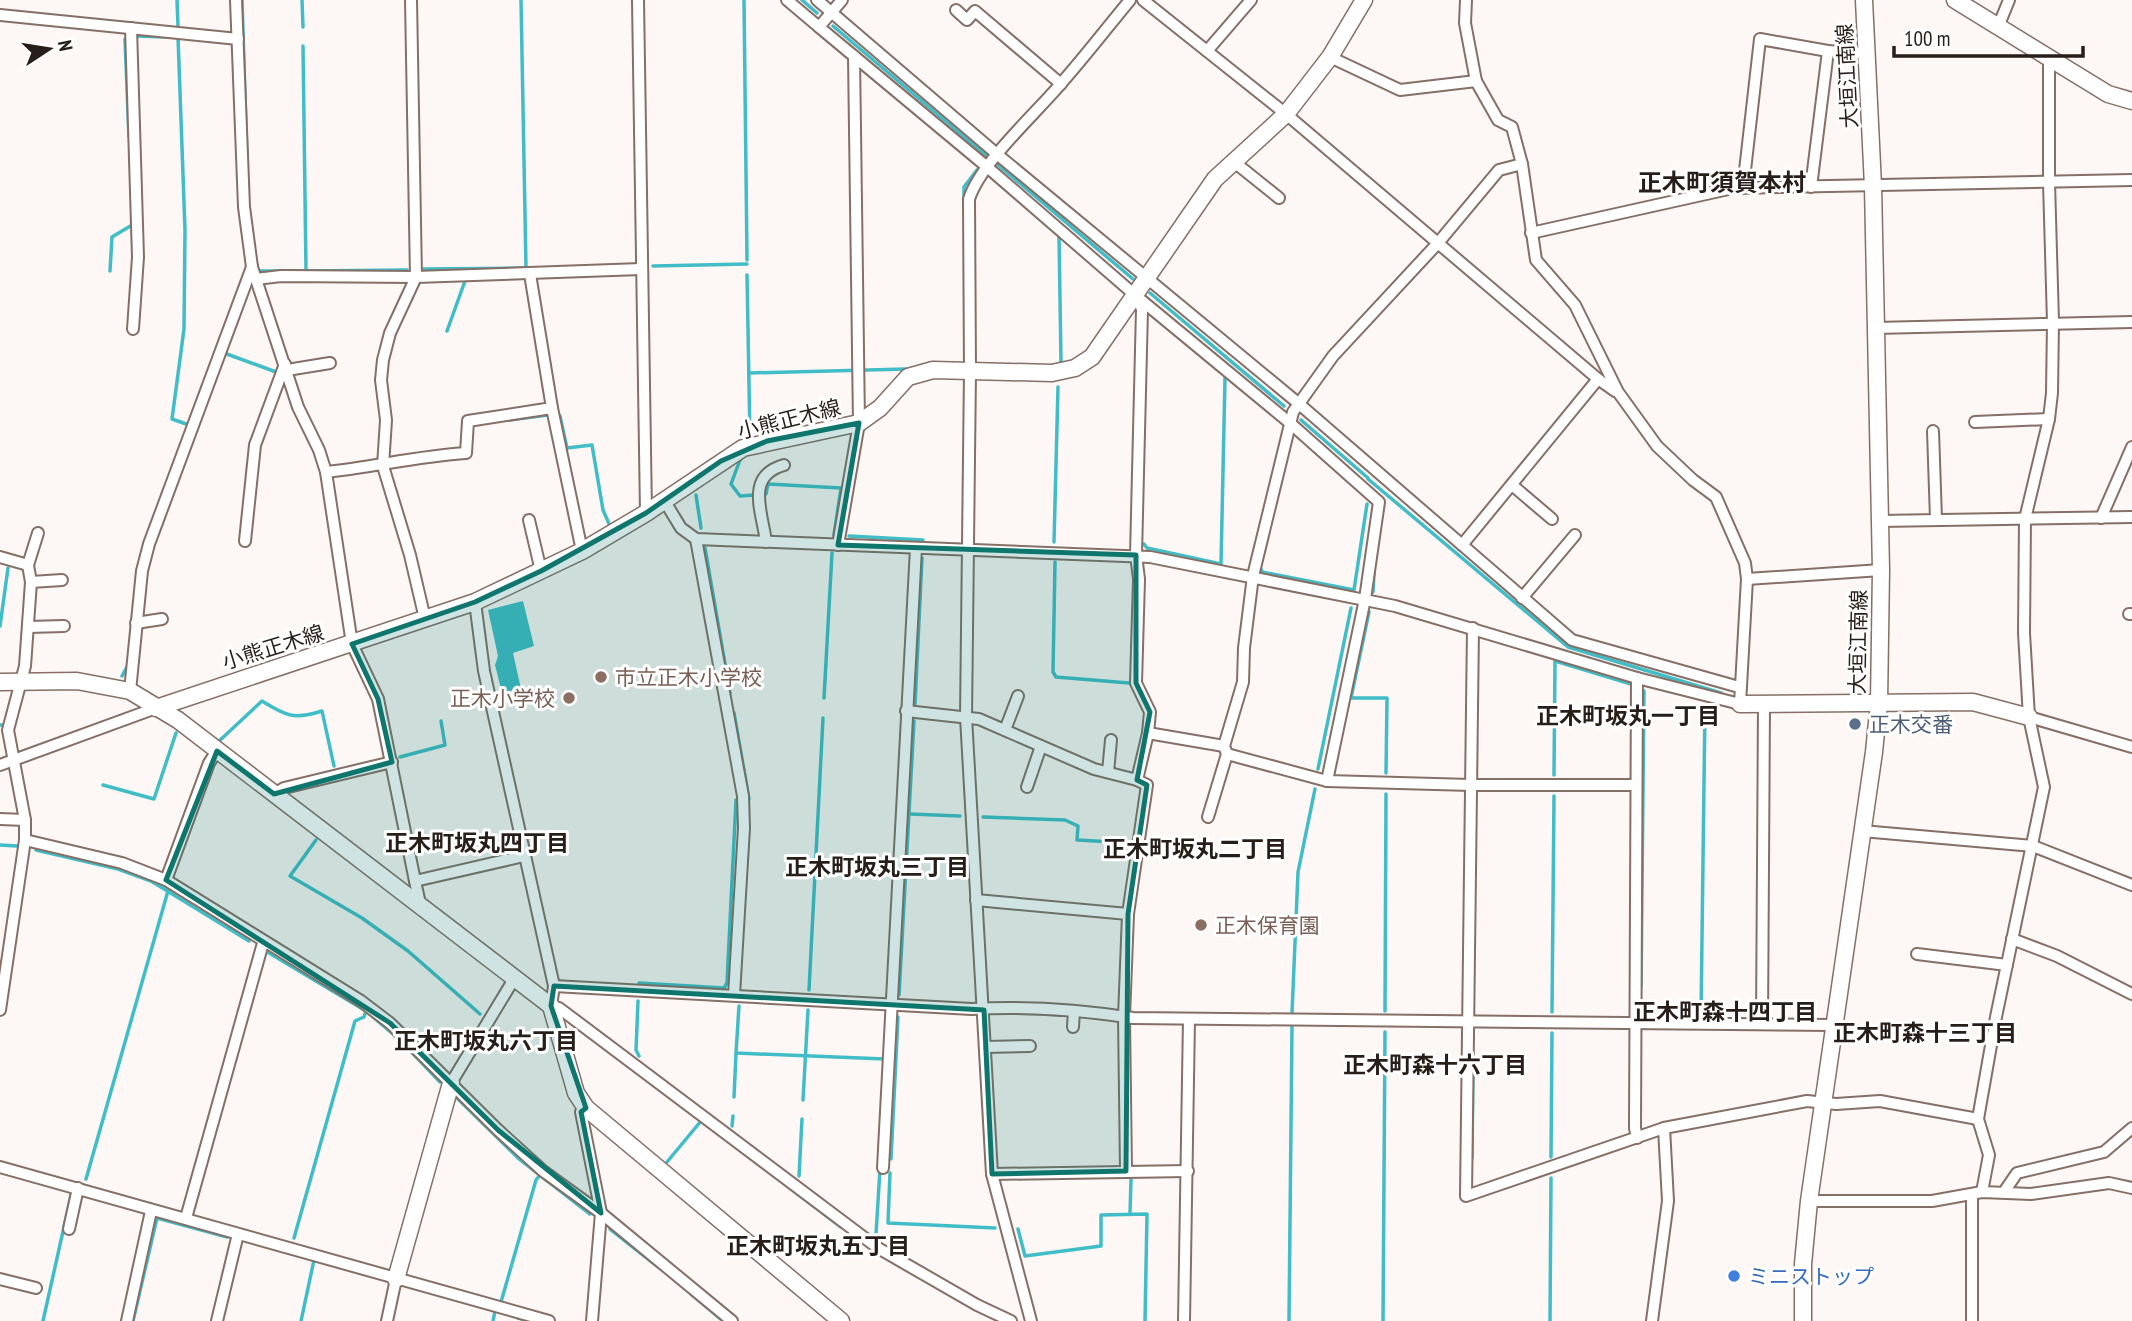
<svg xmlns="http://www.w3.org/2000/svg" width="2132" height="1321" font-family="'PT Sans Narrow','Noto Sans JP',sans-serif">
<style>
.water{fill:#40bdc6}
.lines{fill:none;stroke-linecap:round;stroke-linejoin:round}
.stream{stroke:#40bdc6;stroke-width:3.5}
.street-casing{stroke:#856f66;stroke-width:14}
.secondary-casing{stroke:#856f66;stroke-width:19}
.street{stroke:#fff;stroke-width:10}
.secondary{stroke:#fff;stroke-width:16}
.marked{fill:#0f766e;fill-opacity:0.2;stroke:#0f766e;stroke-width:5;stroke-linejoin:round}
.education-dot{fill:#8d6e63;stroke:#fff;stroke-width:2.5}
.service-dot{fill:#5c6f8a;stroke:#fff;stroke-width:2.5}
.shop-dot{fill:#3f7fe0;stroke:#fff;stroke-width:2.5}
.labels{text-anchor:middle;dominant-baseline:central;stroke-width:6;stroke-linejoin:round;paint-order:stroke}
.street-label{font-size:21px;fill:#271e1a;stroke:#fff}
.education-label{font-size:21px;fill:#785e54;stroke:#fff;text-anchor:start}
.service-label{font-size:21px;fill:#4e5e75;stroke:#fff;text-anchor:start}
.shop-label{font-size:21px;fill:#366cbe;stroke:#fff;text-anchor:start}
.neighbourhood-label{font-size:23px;font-weight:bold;fill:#271e1a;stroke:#fff}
.quarter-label{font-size:24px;font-weight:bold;fill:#271e1a;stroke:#fff}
</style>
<rect width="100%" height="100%" fill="#fdf7f5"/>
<path class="water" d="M 523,601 L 534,646 L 513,653 L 521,689 L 502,693 L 495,665 L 498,656 L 488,610 Z"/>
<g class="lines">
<g class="stream">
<path d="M 177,0 L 178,26"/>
<path d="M 242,0 L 247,159"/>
<path d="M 302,0 L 303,27"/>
<path d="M 521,0 L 526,268"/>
<path d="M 744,0 L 747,260"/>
<path d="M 802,0 L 817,13"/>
<path d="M 833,26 L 988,157"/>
<path d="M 135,36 L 166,37"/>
<path d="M 178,37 L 185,230 L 184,329 L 172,419 L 189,425"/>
<path d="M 128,38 L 125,39 L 129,137"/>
<path d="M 303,46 L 306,271 L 407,270"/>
<path d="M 996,163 L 1133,279"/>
<path d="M 964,202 L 964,187 L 977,170"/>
<path d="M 1059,235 L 1061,362 L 1059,364"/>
<path d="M 653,266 L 747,264"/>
<path d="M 423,269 L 525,268"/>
<path d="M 110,271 L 112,237 L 132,225 L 132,222"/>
<path d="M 256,271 L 306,271"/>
<path d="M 747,275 L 750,439"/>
<path d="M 1150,293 L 1284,406"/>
<path d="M 447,331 L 465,281"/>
<path d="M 224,353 L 276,372"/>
<path d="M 749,373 L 906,369"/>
<path d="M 560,416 L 567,448 L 592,445 L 603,510 L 610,526"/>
<path d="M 509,420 L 548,415"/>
<path d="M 1301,420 L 1368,478"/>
<path d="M 740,460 L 731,484 L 740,496 L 766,494 L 768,484 L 841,488 L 834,535"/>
<path d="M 1368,479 L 1568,647 L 1721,693"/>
<path d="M 696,495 L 701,528"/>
<path d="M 849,536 L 923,540"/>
<path d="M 1054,542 L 1058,387"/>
<path d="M 1144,544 L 1147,548 L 1221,564 L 1225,378"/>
<path d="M 705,548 L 730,693"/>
<path d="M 1055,562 L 1053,672 L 1056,677 L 1129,683"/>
<path d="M 1260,567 L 1262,572 L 1354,590 L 1367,504"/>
<path d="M 1373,592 L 1374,573"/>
<path d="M 1369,612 L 1351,698 L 1387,698 L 1386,773"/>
<path d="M 0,626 L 8,568"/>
<path d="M 122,676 L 128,665"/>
<path d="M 824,698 L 832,553"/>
<path d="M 915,704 L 922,558"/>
<path d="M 734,713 L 749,799"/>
<path d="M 0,725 L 2,725"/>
<path d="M 218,742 L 262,701 C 286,716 294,720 322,711 L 334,766"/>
<path d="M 400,757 L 445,745 L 441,721"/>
<path d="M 1318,769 L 1351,608"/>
<path d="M 1554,775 L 1555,661 L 1631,684"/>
<path d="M 103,785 L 154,799 L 176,733"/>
<path d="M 910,814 L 960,816"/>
<path d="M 983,817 L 1065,820 L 1078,826 L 1077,840 L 1132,843"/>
<path d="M 316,840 L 290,876 L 362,918 L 408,951 L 480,1014"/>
<path d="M 0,845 L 17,846"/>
<path d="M 36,850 L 118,869 L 151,881 L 249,941"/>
<path d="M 269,953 L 366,1011 L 400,1040 L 440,1082"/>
<path d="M 639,983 L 724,988 L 727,983 L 736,800"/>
<path d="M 1641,986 L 1644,691"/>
<path d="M 809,990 L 823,718"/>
<path d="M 899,995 L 914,721"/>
<path d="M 638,1001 L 636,1050 L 639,1056"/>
<path d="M 739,1006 L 736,1053 L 885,1059"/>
<path d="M 1385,1011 L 1386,794"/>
<path d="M 1641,1011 L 1645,1016 L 1701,1016 L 1705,707"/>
<path d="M 1552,1012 L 1554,796"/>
<path d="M 1292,1013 L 1298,872 L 1315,789"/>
<path d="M 734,1097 L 736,1053"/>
<path d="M 458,1099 L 518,1158 L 590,1214"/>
<path d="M 803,1100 L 808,1010"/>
<path d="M 732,1126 L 733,1116"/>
<path d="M 744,1153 L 841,1227"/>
<path d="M 1551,1157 L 1552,1033"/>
<path d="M 1472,1158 L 1473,1066"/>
<path d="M 891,1159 L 898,1017"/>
<path d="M 667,1162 L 701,1121"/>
<path d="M 890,1173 L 888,1223 L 995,1228"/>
<path d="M 799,1176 L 802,1119"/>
<path d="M 86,1179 L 168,891"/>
<path d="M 1130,1214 L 1131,1179"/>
<path d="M 610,1229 L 657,1266"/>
<path d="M 1018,1229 L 1025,1256 L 1101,1246 L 1101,1215 L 1147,1214 L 1145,1321"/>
<path d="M 876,1234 L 880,1169"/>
<path d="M 294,1238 L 355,1021 L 364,1017 L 366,1011"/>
<path d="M 692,1295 L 723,1321"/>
<path d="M 501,1302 L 536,1180 L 540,1175"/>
<path d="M 518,1318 L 529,1321"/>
<path d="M 43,1321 L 72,1191"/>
<path d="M 133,1321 L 157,1218 L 227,1237"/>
<path d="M 301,1321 L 314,1260"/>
<path d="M 493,1321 L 495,1311"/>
<path d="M 1289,1321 L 1292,1027"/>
<path d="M 1383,1321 L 1385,1032"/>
<path d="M 1550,1321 L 1551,1178"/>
</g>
<defs>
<g id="street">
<path d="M 236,0 L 244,207 L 252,267 L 298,407 L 319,450 L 326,472 L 352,644 L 378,699 L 415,881 L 419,899 L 417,903"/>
<path d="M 411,0 L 416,277 L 390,333 L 383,360 L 381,380 L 386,420 L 383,466 L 410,555 L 425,619"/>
<path d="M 638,0 L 646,513"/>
<path d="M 787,0 L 819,27 L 842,0"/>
<path d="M 817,0 L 998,155 L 1298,403 L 1572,640 L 1739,687"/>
<path d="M 1143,0 L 1286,114 L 1598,379 L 1615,391"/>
<path d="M 956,10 L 967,20 L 975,11 L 1061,84"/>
<path d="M 0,15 L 238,39"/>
<path d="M 819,27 L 986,166 L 1135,295 L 1290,423 L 1379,502 L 1365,599 L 1327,781"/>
<path d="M 1998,27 L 2009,0"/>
<path d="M 131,28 L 138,257 L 133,329"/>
<path d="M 1207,51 L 1251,0"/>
<path d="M 1330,57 L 1400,90 L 1476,81"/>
<path d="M 1233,161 L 1279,198"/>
<path d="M 1811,187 L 1828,51"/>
<path d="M 1743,188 L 1760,39 L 1828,51 L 1866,54"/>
<path d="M 1531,233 L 1733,188 L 2132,180"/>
<path d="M 256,279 L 281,276 L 416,277 L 641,269"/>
<path d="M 1875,328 L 2132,322"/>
<path d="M 287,370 L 330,363"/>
<path d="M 552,408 L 582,551"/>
<path d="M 1975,422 L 2049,419"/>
<path d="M 1933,431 L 1936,519"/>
<path d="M 326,472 C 373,467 419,456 466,453 L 468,421 L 552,408 L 530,274"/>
<path d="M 1512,485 L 1552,519"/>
<path d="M 664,500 L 681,528 L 696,539 L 1150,557 L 1395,606 L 1637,678 L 1740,704 L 1747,579 L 1745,563 L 1716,497 L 1693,480 L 1657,446 L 1618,392 L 1575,305 L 1536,260 L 1522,164 L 1512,127 L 1498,120 L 1476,81 L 1465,23 L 1466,0"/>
<path d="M 2101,518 L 2132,447"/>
<path d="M 529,520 L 541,571"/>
<path d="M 1879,521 L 2132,517"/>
<path d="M 696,539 L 743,796 L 744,828 L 734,995"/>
<path d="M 245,541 L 255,445 L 285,364"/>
<path d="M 766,542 C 762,511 745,476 784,465"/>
<path d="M 838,545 L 859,423 L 854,56"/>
<path d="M 1462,545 L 1598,379"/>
<path d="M 0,557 L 28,565 L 31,582 L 25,666 L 8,730 L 25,820 L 25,840 L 0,1010"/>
<path d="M 28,565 L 38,533"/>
<path d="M 1747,579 L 1881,570"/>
<path d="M 31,582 L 62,580"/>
<path d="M 1522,598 L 1575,535"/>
<path d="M 475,602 L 484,671 L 554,986 L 551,1006 L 559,1008 L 878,1248 L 977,1305 L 1011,1321"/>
<path d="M 2129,614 L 2132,614"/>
<path d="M 136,623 L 162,619"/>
<path d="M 28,627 L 64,626"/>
<path d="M 1473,628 L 1466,1196 L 1664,1128 L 1807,1101 L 1836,1104 L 1880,1101 L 1978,1119"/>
<path d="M 1637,678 L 1635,1128 L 1637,1138"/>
<path d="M 130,691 L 142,571 L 149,544 L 252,267"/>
<path d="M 906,711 L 979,719 L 1094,769 L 1137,780"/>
<path d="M 2029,717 L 2132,747"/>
<path d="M 1005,730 L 1018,696"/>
<path d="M 1148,733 L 1224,746"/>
<path d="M 1227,754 L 1327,781 L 1471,785 L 1636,785"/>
<path d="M 0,765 L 156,708"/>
<path d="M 1108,772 L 1111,740"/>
<path d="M 1027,787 L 1041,746"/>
<path d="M 274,794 L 284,788 L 392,762"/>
<path d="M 1208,817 L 1227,754 L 1224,746 L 1243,682 L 1244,648 L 1253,576 L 1293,412 L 1333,356 L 1438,243 L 1499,170 L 1522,164"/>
<path d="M 0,819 L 25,820"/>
<path d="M 1862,831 L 2033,846 L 2132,885"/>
<path d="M 25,840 L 122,863 L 166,880 L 361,1001 L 390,1023 L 498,1130 L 543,1171 L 601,1213 L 732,1321"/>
<path d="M 166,880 L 209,763 L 217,751"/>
<path d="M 415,881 L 524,856"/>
<path d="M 976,900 L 1128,914"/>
<path d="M 2012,939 L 2057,956 L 2132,994"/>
<path d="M 1917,954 L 2007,965"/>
<path d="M 554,986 L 972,1009 C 1026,1006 1081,1010 1133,1018 L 1834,1025"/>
<path d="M 1762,1023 L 1764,705"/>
<path d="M 1073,1027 L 1074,1011"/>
<path d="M 985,1047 L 1030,1046"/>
<path d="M 451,1083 L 514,979"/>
<path d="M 586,1108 L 581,1112 L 601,1213 L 592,1321"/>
<path d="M 0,1167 L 549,1321"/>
<path d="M 883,1168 L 916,548"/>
<path d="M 1126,1171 L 1124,1017 L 1128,914 L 1147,785 L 1137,780 L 1148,733 L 1150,712 L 1136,683 L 1139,579 L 1136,555 L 1142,309 L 1137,298"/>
<path d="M 992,1174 L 1188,1171"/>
<path d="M 1982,1192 L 1989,1155 L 1978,1119 L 1996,1017 L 2044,787 L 2029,717 L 2024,633 L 2025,519 L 2049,419 L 2052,393 L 2053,322 L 2049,182 L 2049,58"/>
<path d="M 2004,1192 L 2017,1173 L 2104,1152 L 2132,1128"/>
<path d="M 1809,1201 L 1932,1201 L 1982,1192 L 2031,1194 L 2109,1183 L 2132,1188"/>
<path d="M 186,1218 L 263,943"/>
<path d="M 69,1229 L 78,1188"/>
<path d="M 0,1279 L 36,1288"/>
<path d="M 127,1321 L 151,1211"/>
<path d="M 217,1321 L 238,1234"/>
<path d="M 387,1321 L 396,1279"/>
<path d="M 1031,1321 L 992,1174 L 966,717 L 970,371 L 969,199 C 981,163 1032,117 1058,87 C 1083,59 1106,29 1130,0"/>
<path d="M 1184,1321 L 1189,1019"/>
<path d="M 1652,1321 L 1668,1201 L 1664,1128"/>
<path d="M 1972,1321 L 1972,1195"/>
</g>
<g id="secondary">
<path d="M 1955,0 L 2108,94 L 2132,101"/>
<path d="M 0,682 L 77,681 L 130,691 L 178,720 L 551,1006 L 576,1093 L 586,1108 L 841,1321"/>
<path d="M 1740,704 L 1973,702 L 2029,717"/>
<path d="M 156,708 L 475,602 L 582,551 L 646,513 L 743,448 L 859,423 L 880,408 L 908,377 L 933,370 L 1052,373 L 1075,368 L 1092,357 L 1215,179 L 1286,114 L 1330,57 L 1364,0"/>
<path d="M 396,1279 L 451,1083"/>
<path d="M 1803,1321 L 1803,1264 L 1809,1201 L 1874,752 L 1879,703 L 1881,570 L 1873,186 L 1864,0"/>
</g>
</defs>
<use href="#street" class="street-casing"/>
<use href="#secondary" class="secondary-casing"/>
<use href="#street" class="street"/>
<use href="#secondary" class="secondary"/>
</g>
<path class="marked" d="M 859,423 L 838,545 L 1136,555 L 1136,683 L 1150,712 L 1137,780 L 1147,785 L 1128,914 L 1126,1171 L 992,1174 L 984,1010 L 554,986 L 551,1006 L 586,1108 L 581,1112 L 601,1213 L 498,1130 L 390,1023 L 166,880 L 217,751 L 274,794 L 392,762 L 378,699 L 352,644 L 475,602 L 541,571 L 646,513 L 721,461 L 767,441 Z"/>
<g class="education-dot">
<circle cx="601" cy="677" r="7"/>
<circle cx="569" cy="698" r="7"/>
<circle cx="1201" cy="925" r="7"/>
</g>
<circle class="service-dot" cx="1855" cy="724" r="7"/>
<circle class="shop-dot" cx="1734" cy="1276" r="7"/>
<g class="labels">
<g class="street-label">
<text transform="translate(1847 76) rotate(-93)">大垣江南線</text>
<text transform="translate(789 419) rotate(-14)">小熊正木線</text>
<text transform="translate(1858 642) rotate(-89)">大垣江南線</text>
<text transform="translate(273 647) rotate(-17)">小熊正木線</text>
</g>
<g class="education-label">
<text x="615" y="677">市立正木小学校</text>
<text x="555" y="698" text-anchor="end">正木小学校</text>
<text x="1215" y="925">正木保育園</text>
</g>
<g class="service-label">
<text x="1869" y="724">正木交番</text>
</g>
<g class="shop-label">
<text x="1748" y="1276">ミニストップ</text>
</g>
<g class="neighbourhood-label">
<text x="1628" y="715">正木町坂丸一丁目</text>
<text x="477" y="842">正木町坂丸四丁目</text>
<text x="1195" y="848">正木町坂丸二丁目</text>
<text x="877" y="866">正木町坂丸三丁目</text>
<text x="1725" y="1011">正木町森十四丁目</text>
<text x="1925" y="1032">正木町森十三丁目</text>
<text x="486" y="1040">正木町坂丸六丁目</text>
<text x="1435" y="1064">正木町森十六丁目</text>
<text x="818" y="1245">正木町坂丸五丁目</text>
</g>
<g class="quarter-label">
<text x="1722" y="182">正木町須賀本村</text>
</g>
</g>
<g transform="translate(49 49) rotate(78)" stroke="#ffffff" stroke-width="5" paint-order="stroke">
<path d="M0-5L12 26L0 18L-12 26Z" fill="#271e1a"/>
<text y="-10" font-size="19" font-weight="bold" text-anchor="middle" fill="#271e1a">N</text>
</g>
<path d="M1894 46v10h189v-10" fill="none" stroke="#271e1a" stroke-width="3.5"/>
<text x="1904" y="46" font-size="21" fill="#271e1a" stroke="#ffffff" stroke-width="5" paint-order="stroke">100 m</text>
</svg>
